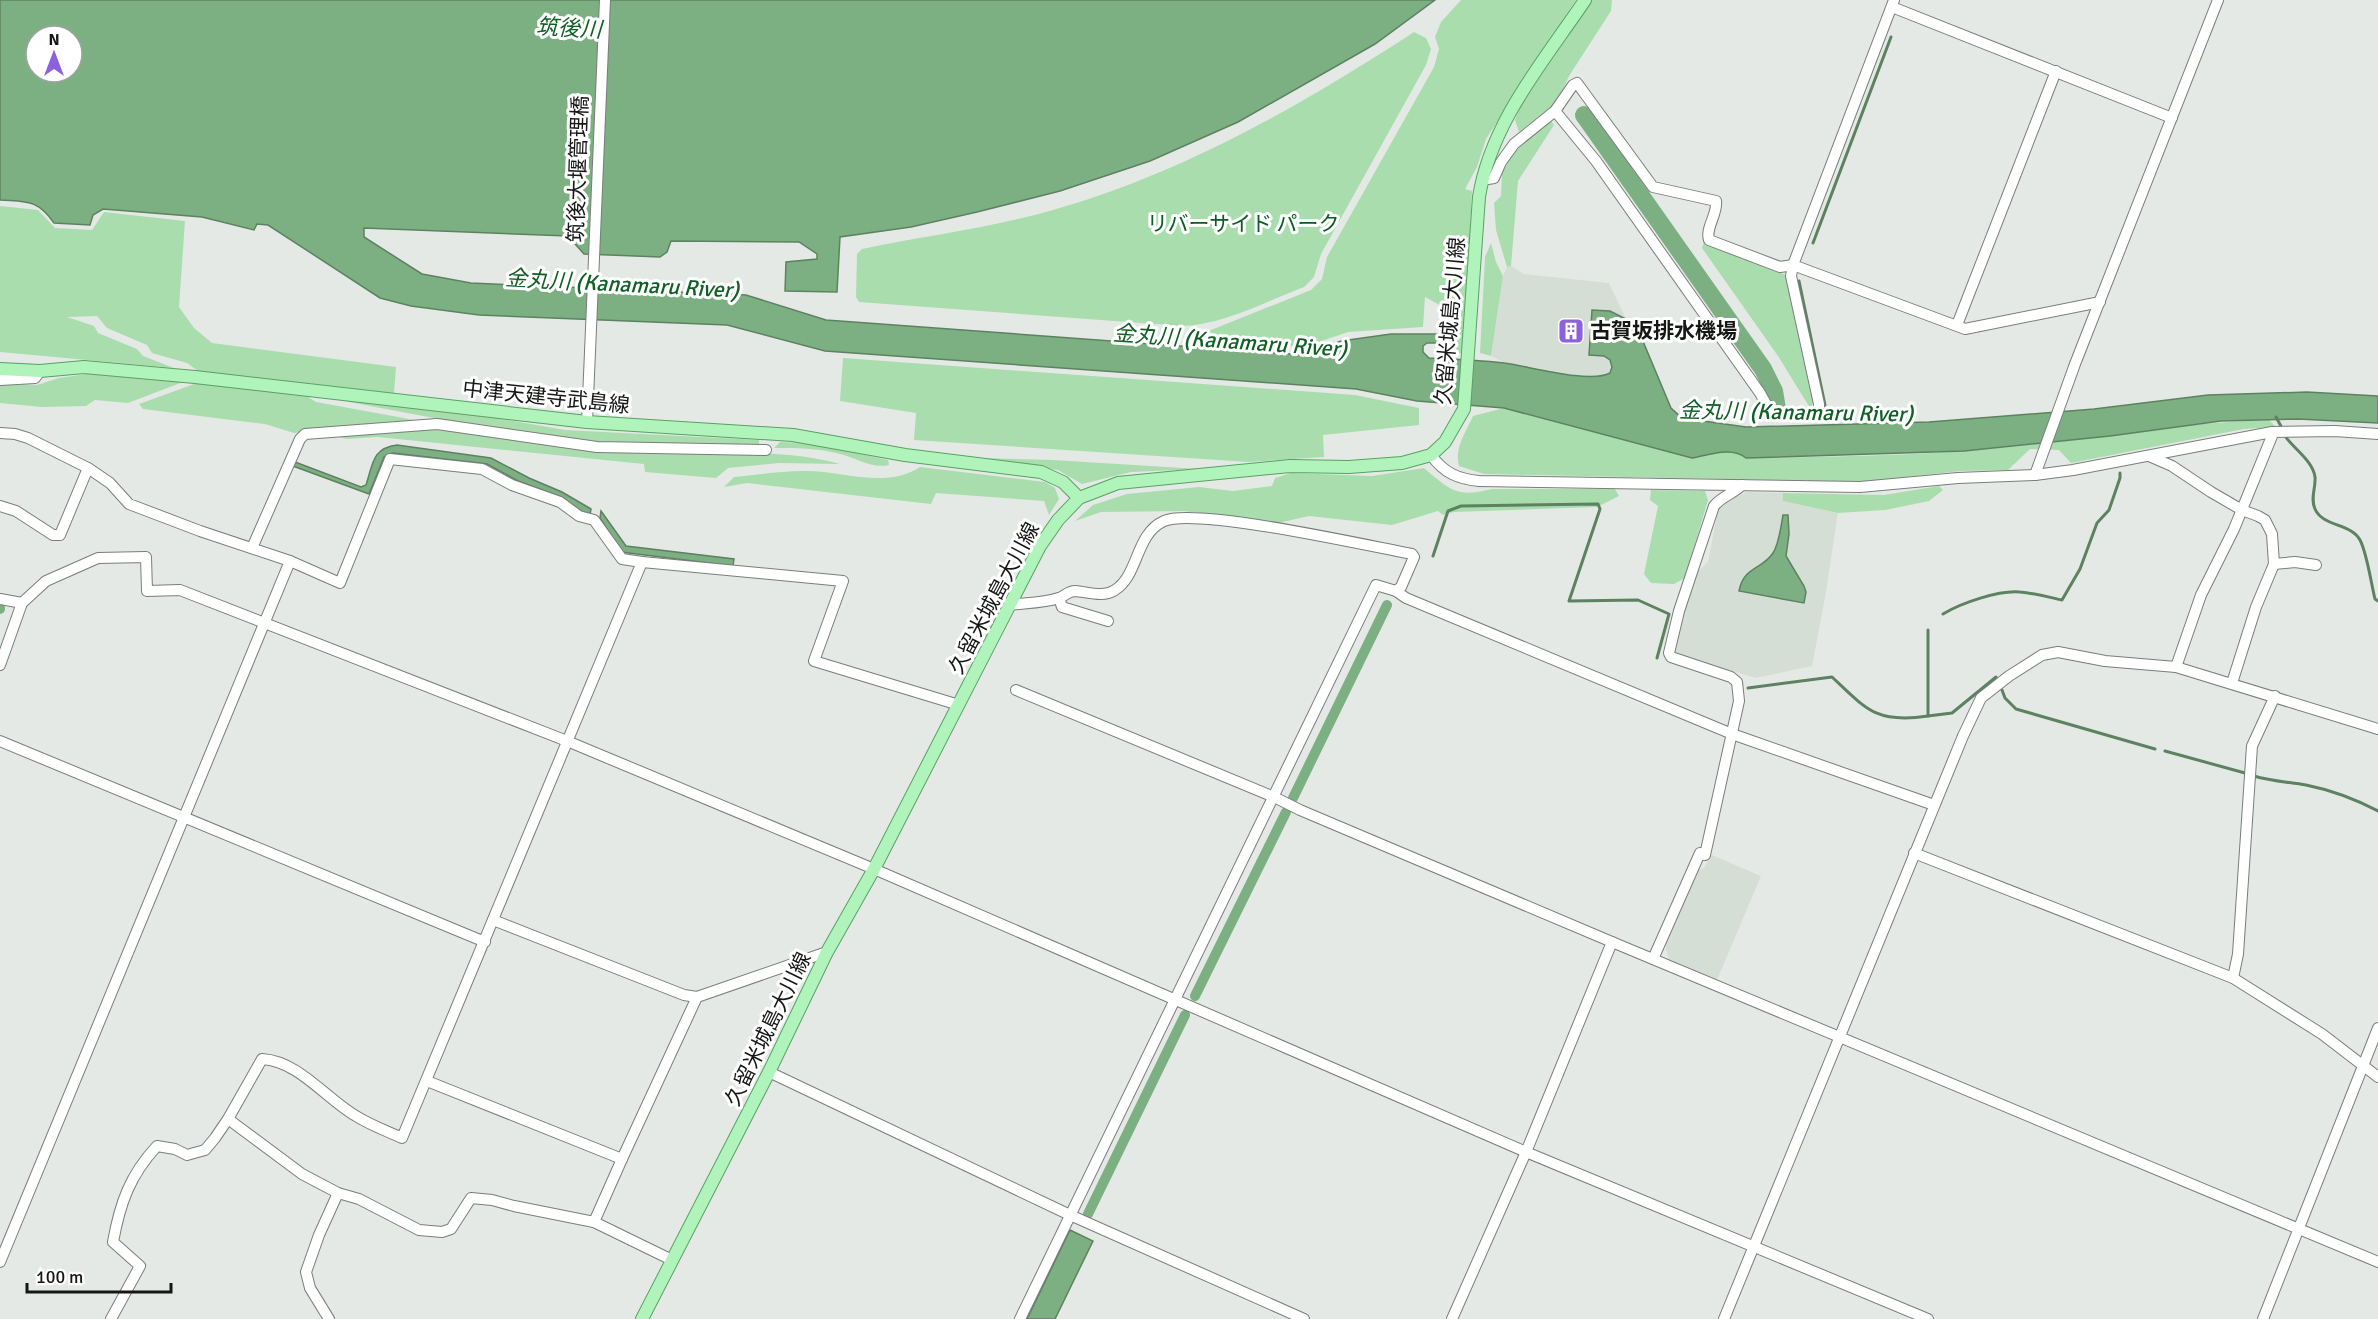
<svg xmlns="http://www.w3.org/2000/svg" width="2378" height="1319" font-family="Signika,'Noto Sans JP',sans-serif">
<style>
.built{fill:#d5ded5}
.green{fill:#a9ddae}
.water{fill:#7cb082;stroke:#5d8261;stroke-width:1.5;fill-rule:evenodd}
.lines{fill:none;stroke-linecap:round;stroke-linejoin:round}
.stream{stroke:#5d8261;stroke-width:3}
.canal{stroke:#7cb082;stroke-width:10}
.river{stroke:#7cb082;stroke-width:18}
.minor-casing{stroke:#7a7e7b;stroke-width:12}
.major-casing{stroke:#57a163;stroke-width:14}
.minor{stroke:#fff;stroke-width:10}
.major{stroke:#b0f4bb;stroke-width:12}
.labels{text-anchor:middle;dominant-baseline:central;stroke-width:6;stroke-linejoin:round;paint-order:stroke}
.street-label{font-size:21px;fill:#151715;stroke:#fff}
.park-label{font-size:21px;fill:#0a5c22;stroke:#fff}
.poi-label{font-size:21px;font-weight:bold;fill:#151715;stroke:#fff;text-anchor:start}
.water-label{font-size:22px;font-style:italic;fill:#105f25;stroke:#fff}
</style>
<rect width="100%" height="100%" fill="#e5e9e5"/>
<g class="built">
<path d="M 1511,266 L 1524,274 L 1609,283 L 1626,319 L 1610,311 L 1592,310 L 1590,354 L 1603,356 L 1610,360 L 1612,367 L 1610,373 L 1603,377 L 1565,374 L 1505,363 L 1491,356 L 1503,276 L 1507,267 Z"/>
<path d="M 1746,492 L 1783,493 L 1783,501 L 1838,513 L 1825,598 L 1812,666 L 1756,678 L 1672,653 L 1683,613 L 1697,572 L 1708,562 L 1719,505 Z"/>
<path d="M 1712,855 L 1761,876 L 1717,980 L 1669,960 L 1664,941 L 1694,872 L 1704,868 Z"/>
</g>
<g class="green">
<path d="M 1461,0 L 1576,0 L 1486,139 L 1477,167 L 1465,189 L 1472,191 L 1464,353 L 1455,353 L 1456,321 L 1445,308 L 1425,297 L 1423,327 L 1348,332 L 1304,347 L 1183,337 L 1206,332 L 1311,290 L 1322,279 L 1327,257 L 1434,67 L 1439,49 L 1435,37 L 1441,22 Z"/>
<path d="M 1592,0 L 1612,0 L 1611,11 L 1569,76 L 1558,101 L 1519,132 L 1515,120 L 1521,104 Z"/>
<path d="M 1414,32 L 1426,38 L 1431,49 L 1426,65 L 1321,254 L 1314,277 L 1304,287 C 1266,301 1224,325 1182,326 L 859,302 L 856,297 L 857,254 L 862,249 C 914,238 967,231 1018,219 C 1162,185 1291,112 1414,32 Z"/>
<path d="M 1550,120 L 1554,125 L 1518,181 L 1511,266 L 1507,267 L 1496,230 L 1494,203 L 1501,196 L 1502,173 L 1516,148 Z"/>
<path d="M 0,206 L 38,210 L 55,228 L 92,230 L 104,212 L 185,221 L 179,307 L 194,328 L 212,343 L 396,367 L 394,393 L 198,371 L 187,363 L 152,353 L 147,345 L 107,328 L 97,316 L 67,317 L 94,326 L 98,333 L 137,349 L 143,356 L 174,368 L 0,352 Z"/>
<path d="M 1704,242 L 1786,275 L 1815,400 L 1810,408 L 1778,356 L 1702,248 Z"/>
<path d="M 1491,243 L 1496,262 L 1503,276 L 1491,356 L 1480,353 L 1485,257 Z"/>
<path d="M 843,358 L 1355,395 L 1419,408 L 1419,425 L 1323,435 L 1324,457 L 1249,462 L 914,440 L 916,413 L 840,401 Z"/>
<path d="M 87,374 L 183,382 L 128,403 L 95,400 L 86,406 L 42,407 L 0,403 L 0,383 L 37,385 L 59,378 Z"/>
<path d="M 197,383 L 305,395 L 316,402 L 420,421 L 294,433 L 265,424 L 143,409 L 139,404 Z"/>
<path d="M 334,399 L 497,418 L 565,430 L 759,440 L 759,444 C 703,445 646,447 590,442 C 504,433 419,415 334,399 Z"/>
<path d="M 1504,408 L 1692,458 C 1709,455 1732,446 1746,458 C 1819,457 1892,456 1965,451 C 2066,443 2167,423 2269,420 L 2276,427 L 2244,429 L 2071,463 L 2059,450 L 2030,449 L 2008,470 L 1960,471 L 1861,482 L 1484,474 L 1459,466 C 1454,448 1466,432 1473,416 Z"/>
<path d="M 432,428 C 508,438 583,449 659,453 C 720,456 781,447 840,464 L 779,463 L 728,468 L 716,478 L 645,472 L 644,464 L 378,437 L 346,439 L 332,435 Z"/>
<path d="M 780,442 L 810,443 L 888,460 L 889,465 C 871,469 857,458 840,454 C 818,448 796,448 774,448 Z"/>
<path d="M 979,458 L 1053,460 L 1199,469 L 1131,472 L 1082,484 L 1058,470 Z"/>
<path d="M 920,467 L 1045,482 L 1055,488 L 1059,499 L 1049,515 L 1044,501 L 936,493 L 931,504 L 747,483 L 724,487 L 734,477 C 756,475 780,471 803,471 C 842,470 885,490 920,467 Z"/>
<path d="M 1424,468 C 1450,490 1456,498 1492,489 L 1615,489 L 1619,496 L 1597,507 L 1454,512 L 1443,515 L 1438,511 L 1392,525 L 1309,516 L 1278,523 L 1184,511 L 1101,512 L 1075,521 L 1093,505 L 1127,494 L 1199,487 L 1233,491 L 1272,486 L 1275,478 L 1291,473 L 1372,476 Z"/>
<path d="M 1939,486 L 1943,490 L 1929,501 L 1885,510 L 1838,513 L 1783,501 L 1783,493 L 1884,495 Z"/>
<path d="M 1651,490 L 1705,491 L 1708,500 L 1685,578 L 1674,584 L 1651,583 L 1644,574 L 1658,506 L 1650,500 Z"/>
</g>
<g class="water">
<path d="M 0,0 L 1435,0 L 1375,44 L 1238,122 L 1150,161 L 1060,191 L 977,212 L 911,227 L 840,237 L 837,292 L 785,291 L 786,262 L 817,259 L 817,254 L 799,242 L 671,241 L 667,252 L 660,257 L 584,254 L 568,236 L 364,228 L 364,237 L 422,274 L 471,283 L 746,295 L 826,320 L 1304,355 L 1341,341 L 1391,334 L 1439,334 L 1439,343 L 1427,343 L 1423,346 L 1423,352 L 1429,358 C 1454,359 1479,360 1504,363 C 1528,366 1590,384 1610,373 L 1612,367 L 1610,360 L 1604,356 L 1589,355 L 1592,310 L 1610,311 L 1626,319 L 1642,339 L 1671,408 L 1682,418 L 1746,427 L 1929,422 L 2094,409 L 2208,395 L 2307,392 L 2378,396 L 2378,423 L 2298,419 L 2221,421 L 2110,436 L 1964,451 L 1746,458 C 1732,446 1709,455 1692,458 L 1504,408 L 1417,401 L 1356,389 L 825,351 L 727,325 L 479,315 L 411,306 L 380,298 L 268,225 L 257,224 L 254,230 L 202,217 L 103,209 L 93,215 L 90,225 L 54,223 C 37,199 27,202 0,200 ZM 36,36 L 72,36 L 72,72 L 36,72 Z"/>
<path d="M 397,445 L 491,458 L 529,478 L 562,492 L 591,509 L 590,515 L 584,513 L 561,497 L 518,481 L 487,464 L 393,453 L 384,457 L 369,494 L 293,466 L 295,462 L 361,487 L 366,485 C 373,464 372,448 397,445 Z"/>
<path d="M 601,511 L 626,546 L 734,559 L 733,566 L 621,552 L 600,518 Z"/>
<path d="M 1783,515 L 1788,515 L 1789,534 L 1786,556 L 1804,586 L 1806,592 L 1804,603 L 1739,591 C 1744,566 1762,570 1773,553 C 1779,544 1781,526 1783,515 Z"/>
<path d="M 1070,1230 L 1093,1241 L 1055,1319 L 1027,1319 Z"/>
</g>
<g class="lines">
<g class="stream">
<path d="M 1813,243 L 1891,37"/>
<path d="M 1799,281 L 1825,405"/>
<path d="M 2276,417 L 2283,430"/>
<path d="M 2285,436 C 2294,449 2313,461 2315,477 C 2316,488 2310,498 2315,509 C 2323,527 2351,523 2360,540 C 2367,553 2371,583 2375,599 L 2378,601"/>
<path d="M 1433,556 L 1448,511 L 1461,506 L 1598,504 L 1600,509 L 1569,601 L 1638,600 L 1669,614 L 1657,658"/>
<path d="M 1943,614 C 1961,603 1999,590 2020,592 C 2034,593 2048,597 2062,600 L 2080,569 L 2097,523 L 2109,510 L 2120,478 L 2120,473"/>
<path d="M 1748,688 L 1832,677 C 1867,710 1877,724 1928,716 L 1928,630"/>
<path d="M 2002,690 L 2005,698 L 2016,709 L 2155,749"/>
<path d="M 1928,716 L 1952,713 L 1996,677"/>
<path d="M 2165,751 L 2245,773"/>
<path d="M 2254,776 C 2271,781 2288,782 2306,785 C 2331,790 2355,799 2378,811"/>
</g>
<g class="canal">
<path d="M 0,609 L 0,608"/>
<path d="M 1293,798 L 1387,605"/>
<path d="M 1195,996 L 1286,812"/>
<path d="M 1088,1214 L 1185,1015"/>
</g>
<path class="river" d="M 1584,115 L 1763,369 L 1774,391 L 1777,409"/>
<defs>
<g id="minor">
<path d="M 1894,0 L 1793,265 L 1965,329 L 2100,302"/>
<path d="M 1892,7 L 2172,118"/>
<path d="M 1482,180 L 1494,178 L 1501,162 L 1514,144 L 1555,111 L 1573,85 L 1577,83 L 1653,187 L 1716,201 C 1718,214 1705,228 1709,240 L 1780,267 L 1793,265 L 1791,276 L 1819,404 L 1819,413 L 1771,413 L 1760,393 L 1596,161 L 1555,111"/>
<path d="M 1957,325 L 2056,71"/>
<path d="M 0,380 L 35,378 L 40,371"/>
<path d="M 587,422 L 605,0"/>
<path d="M 0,433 L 15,434 L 28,438 L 88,468 L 110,483 L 129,504 L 200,531 L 290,561 L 340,583 L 390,459 L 482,469 L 512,485 L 560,502 L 579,516 L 594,520 L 622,559 L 642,562 L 402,1138 C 387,1131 370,1125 356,1116 C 326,1099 299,1061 262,1059 L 228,1119 L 215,1138 L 205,1150 L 187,1155 L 175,1149 L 157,1146 C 130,1175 120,1203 113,1242 L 140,1266 L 111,1319"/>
<path d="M 1431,455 C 1444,473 1458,479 1479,481 L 1860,487 L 1958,478 L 2035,475 L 2073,470 L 2272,432 L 2335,431 L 2378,434"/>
<path d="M 2149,456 L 2172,466 L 2211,492 L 2242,510 L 2258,516 L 2265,520 L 2272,534 L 2274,564 L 2256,607 L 2232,683"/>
<path d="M 2035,475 L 2075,364 L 2218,0"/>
<path d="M 0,506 L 16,511 L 53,535 L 60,535 L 88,468"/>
<path d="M 252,548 L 300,439 L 305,434 L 437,424 L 597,447 L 766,450"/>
<path d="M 642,562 L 843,581 L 814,661 L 959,705"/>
<path d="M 2274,564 L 2295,562 L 2316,565"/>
<path d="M 1059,598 L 1062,607 L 1108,621"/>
<path d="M 0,599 L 22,603 L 46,581 L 98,558 L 146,557 L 147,591 L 180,590 L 567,741 L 874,869 L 1526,1152 L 1928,1319"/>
<path d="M 1009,605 C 1024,603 1044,603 1059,598 C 1065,596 1068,591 1075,591 C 1088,592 1103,598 1115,590 C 1139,575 1135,534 1164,521 C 1196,507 1369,546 1412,554 L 1414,557 L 1401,587 L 1396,591 L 1406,598 L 1732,734 L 1934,805"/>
<path d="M 0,665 L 22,603"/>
<path d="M 2176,667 L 2201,595 L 2234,529 L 2272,436 L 2272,432"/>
<path d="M 1016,690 L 1274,797 L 1300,810 L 1612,942"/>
<path d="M 0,741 L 485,942"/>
<path d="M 1914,853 L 2233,978 L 2322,1034 L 2378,1077"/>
<path d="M 493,920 L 684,995 L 697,997"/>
<path d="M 1653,959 L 1700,853 L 1705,855 L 1739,701 L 1737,682 L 1731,677 L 1671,657 L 1669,653 L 1679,611 L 1714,506 C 1722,496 1733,494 1742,485"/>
<path d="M 2233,978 L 2238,954 L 2252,746 L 2275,696"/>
<path d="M 769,1072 L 1070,1215 L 1304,1319"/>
<path d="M 427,1081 L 622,1159 L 594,1222"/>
<path d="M 228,1119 L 302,1174 L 338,1193 L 359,1199 L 419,1230 L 442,1232 L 451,1229 L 471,1198 L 492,1200 L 514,1206 L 594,1222 L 672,1260"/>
<path d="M 622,1159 L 697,997 L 827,952"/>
<path d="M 0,1262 L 290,561"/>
<path d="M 329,1319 L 310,1288 L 306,1272 L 319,1235 L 338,1193"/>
<path d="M 1020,1319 L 1376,585 L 1396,591"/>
<path d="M 1452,1319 L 1526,1152 L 1612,942 L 2378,1262"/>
<path d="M 1724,1319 L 1963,736 L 1981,698 L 2009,676 L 2042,655 L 2058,652 L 2105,661 L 2176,667 L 2378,729"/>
<path d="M 2263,1319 L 2378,1028"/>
</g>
<g id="major">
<path d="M 0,369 L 40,371 L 84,367 L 195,377 L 587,422 L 793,435 L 905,455 L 1041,472 L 1063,482 L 1079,498"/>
<path d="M 642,1319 L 769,1072 L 827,952 L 874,869 L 1040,546 L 1058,520 L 1079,498 L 1118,483 L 1290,466 L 1349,467 L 1402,463 L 1431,455 L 1445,442 L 1464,409 L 1479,197 C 1491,122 1544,61 1585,0"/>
</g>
</defs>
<use href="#minor" class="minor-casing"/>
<use href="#major" class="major-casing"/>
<use href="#minor" class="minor"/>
<use href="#major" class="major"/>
</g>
<defs>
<symbol id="building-square" viewBox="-11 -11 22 22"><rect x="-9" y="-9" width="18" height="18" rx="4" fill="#8d61db" stroke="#fff"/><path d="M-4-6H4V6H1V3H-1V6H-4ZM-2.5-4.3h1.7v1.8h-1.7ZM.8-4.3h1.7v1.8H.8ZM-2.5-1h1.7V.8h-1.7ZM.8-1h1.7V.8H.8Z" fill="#fff"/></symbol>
</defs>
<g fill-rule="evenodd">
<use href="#building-square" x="1556" y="316" width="30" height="30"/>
</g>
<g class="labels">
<g class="street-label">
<text transform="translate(578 169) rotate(-88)">筑後大堰管理橋</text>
<text transform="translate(1450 321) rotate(-85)">久留米城島大川線</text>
<text transform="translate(546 397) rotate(6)">中津天建寺武島線</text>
<text transform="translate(994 598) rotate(-62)">久留米城島大川線</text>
<text transform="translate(768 1029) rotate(-64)">久留米城島大川線</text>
</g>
<g class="park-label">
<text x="1243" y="224">リバーサイド パーク</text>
</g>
<g class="poi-label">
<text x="1590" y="331">古賀坂排水機場</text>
</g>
<g class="water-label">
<text transform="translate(569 28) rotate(3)">筑後川</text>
<text transform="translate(622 284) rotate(3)">金丸川 (Kanamaru River)</text>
<text transform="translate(1230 341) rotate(4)">金丸川 (Kanamaru River)</text>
<text transform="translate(1796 412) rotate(1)">金丸川 (Kanamaru River)</text>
</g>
</g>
<g transform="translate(54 54)"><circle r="28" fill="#ffffff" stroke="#a1a2a1" stroke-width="1.5"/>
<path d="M0-4.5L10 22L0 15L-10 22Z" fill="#8d61db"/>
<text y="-9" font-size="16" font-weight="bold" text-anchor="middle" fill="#151715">N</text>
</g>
<path d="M27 1283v9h144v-9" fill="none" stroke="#151715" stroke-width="3"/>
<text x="36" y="1283" font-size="18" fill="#151715" stroke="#ffffff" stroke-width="4.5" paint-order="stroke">100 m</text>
</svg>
